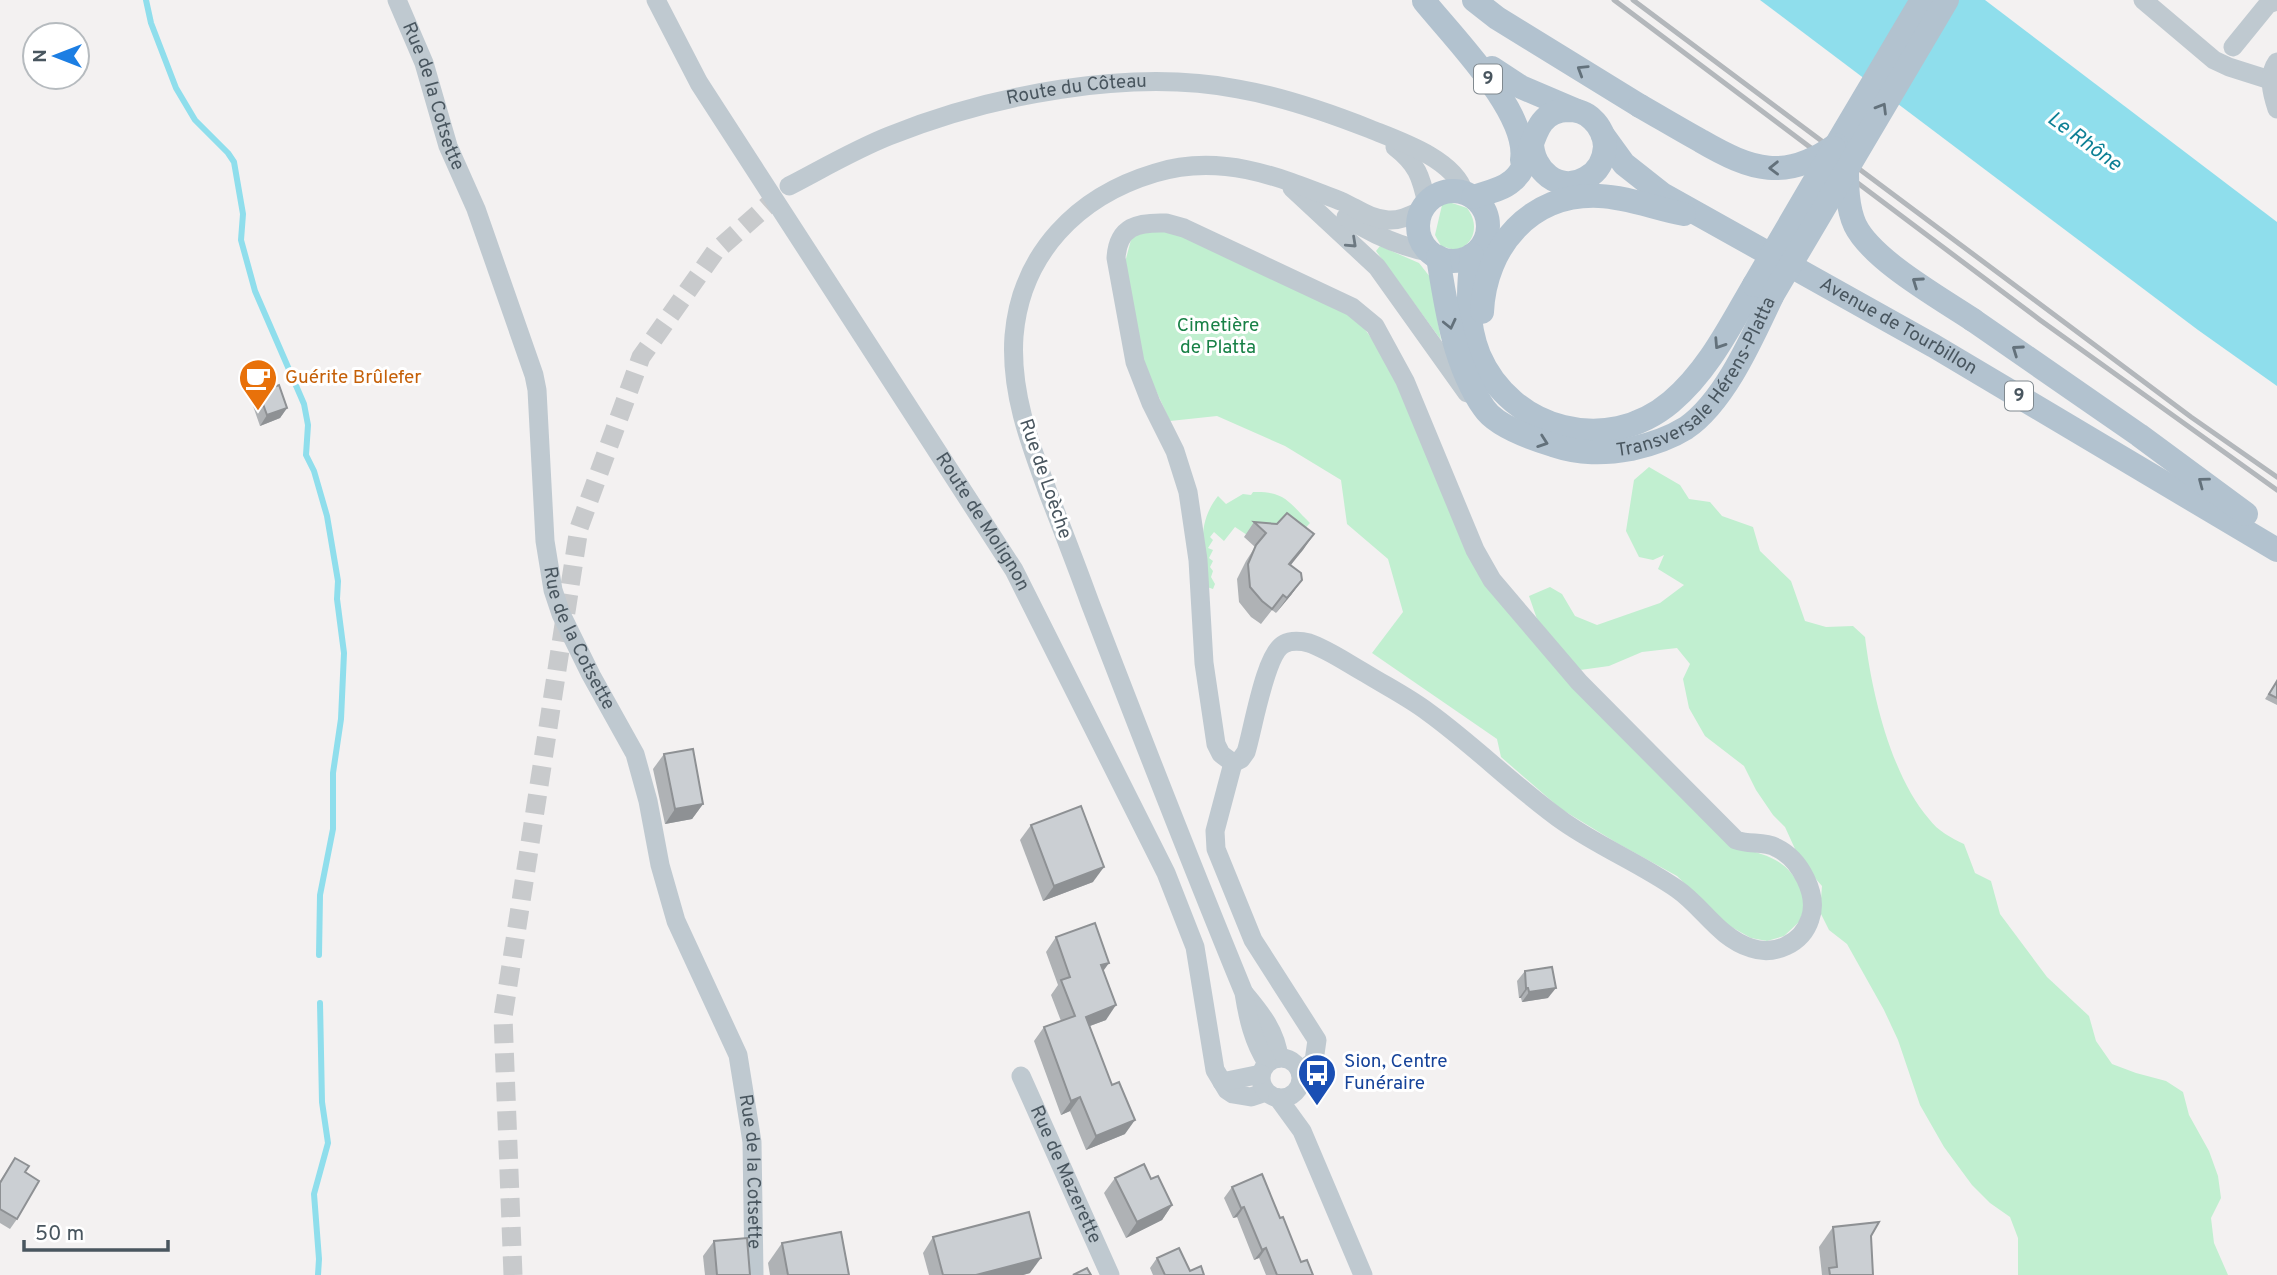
<svg xmlns="http://www.w3.org/2000/svg" width="2277" height="1275" font-family="Overpass,sans-serif">
<style>
.green{fill:#c1efd0}
.water{fill:#8fdeec}
.lines{fill:none;stroke-linecap:round;stroke-linejoin:round}
.stream{stroke:#8fdeec;stroke-width:6}
.minor-tunnel{stroke:#c8cacc;stroke-width:19;stroke-dasharray:19 10;stroke-linecap:butt}
.minor{stroke:#bfc9d0;stroke-width:19}
.major{stroke:#b2c2cf;stroke-width:24}
.rail{stroke:#b3b7bb;stroke-width:5}
.major-bridge{stroke:#b2c2cf;stroke-width:24}
.wall{fill:#afb2b5}
.shaded-wall{fill:#8e9194}
.building{fill:#cbcfd3;stroke:#8e9194;stroke-width:2}
.oneway{stroke:#63717b}
.oneway2{stroke:#6c7881}
.labels{text-anchor:middle;dominant-baseline:central;stroke-width:6;stroke-linejoin:round;paint-order:stroke}
.shield{fill:#fff;stroke:#80898f;stroke-width:2}
.shield-label{font-size:18px;font-weight:bold;fill:#49565f}
.street-label{font-size:19px;fill:#49565f;stroke:#fff}
.park-label{font-size:19px;fill:#198147;stroke:#fff}
.food-label{font-size:19px;fill:#c56008;stroke:#fff;text-anchor:start}
.transit-label{font-size:19px;fill:#164399;stroke:#fff;text-anchor:start}
.water-label{font-size:21px;font-style:italic;fill:#0e8095;stroke:#fff}
</style>
<rect width="100%" height="100%" fill="#f3f1f1"/>
<g class="green">
<path d="M 1449,202 L 1467,208 C 1479,223 1476,245 1455,250 L 1441,246 L 1435,235 L 1442,205 Z"/>
<path d="M 1168,227 L 1353,312 L 1399,378 L 1469,548 L 1735,846 C 1776,858 1790,860 1807,902 L 1799,922 L 1784,936 L 1767,941 L 1751,938 L 1726,924 L 1677,876 L 1617,843 L 1561,809 L 1501,757 L 1497,739 L 1372,653 L 1403,612 L 1388,559 L 1347,524 L 1341,480 L 1285,446 L 1217,416 L 1170,421 L 1140,356 L 1124,266 L 1132,236 Z"/>
<path d="M 1380,246 L 1419,263 L 1430,277 L 1441,340 L 1376,251 Z"/>
<path d="M 1649,467 L 1680,485 L 1689,499 L 1710,502 L 1722,516 L 1753,527 L 1760,551 L 1791,581 L 1805,621 L 1826,627 L 1853,626 L 1865,637 C 1872,694 1891,775 1929,819 C 1938,831 1951,838 1964,844 L 1975,873 L 1991,881 L 2000,914 L 2047,977 L 2089,1016 L 2096,1041 L 2112,1064 L 2136,1073 L 2166,1081 L 2183,1092 L 2189,1115 L 2209,1151 L 2218,1176 L 2221,1198 L 2211,1218 L 2214,1243 L 2228,1275 L 2018,1275 L 2018,1238 L 2010,1217 L 1990,1203 L 1972,1185 L 1944,1147 L 1920,1105 L 1898,1040 L 1884,1010 L 1847,944 L 1829,930 L 1820,912 L 1822,886 L 1801,862 L 1785,827 L 1773,815 L 1756,790 L 1744,766 L 1705,736 L 1689,708 L 1683,679 L 1690,664 L 1677,648 L 1642,652 L 1609,666 L 1573,671 L 1537,619 L 1529,596 L 1550,587 L 1562,594 L 1575,616 L 1597,625 L 1660,603 L 1684,585 L 1658,569 L 1664,555 L 1653,560 L 1639,557 L 1626,531 L 1634,480 Z"/>
<path d="M 1253,492 C 1286,491 1289,503 1310,523 L 1298,536 L 1262,545 L 1235,527 L 1224,541 L 1214,532 L 1210,537 L 1213,540 L 1208,548 L 1213,550 L 1209,558 L 1213,561 L 1210,567 L 1213,571 L 1211,577 L 1215,584 L 1213,589 L 1207,587 C 1204,553 1195,525 1218,496 L 1226,504 L 1243,494 L 1251,495 Z"/>
</g>
<path class="water" d="M 1760,0 L 1985,0 L 2277,222 L 2277,386 L 2198,330 Z"/>
<g class="lines">
<g class="stream">
<path d="M 146,0 L 151,23 L 176,88 L 195,120 L 228,153 L 234,162 L 243,214 L 241,240 L 255,291 L 304,404 L 308,425 L 306,455 L 314,471 L 327,516 L 338,581 L 337,599 L 344,653 L 341,719 L 333,773 L 333,829 L 320,895 L 319,955"/>
<path d="M 318,1275 L 319,1259 L 314,1194 L 328,1143 L 322,1102 L 320,1003"/>
</g>
<path class="minor-tunnel" d="M 513,1275 L 503,1017 L 579,528 L 641,357 L 715,252 L 786,189"/>
<g class="minor">
<path id="s1" d="M 397,0 L 424,63 L 448,146 L 476,209 L 534,375 L 537,390 L 545,541 L 553,590 L 561,614 L 591,675 L 635,754 L 648,801 L 660,865 L 676,921 L 738,1055 L 752,1142 L 754,1275"/>
<path id="s2" d="M 656,0 L 699,83 L 1014,570 L 1166,873 L 1195,947 L 1215,1070 L 1227,1090 L 1233,1094 L 1251,1097 L 1266,1092"/>
<path d="M 2143,0 L 2214,60 L 2229,67 L 2270,80"/>
<path d="M 2233,47 L 2268,4 L 2277,1"/>
<path d="M 2277,62 C 2267,76 2272,94 2277,109"/>
<path d="M 1395,147 C 1417,164 1421,176 1427,204"/>
<path id="s3" d="M 789,186 C 822,169 854,150 889,136 C 990,95 1130,68 1238,89 C 1284,97 1327,112 1370,129 C 1400,141 1454,159 1464,192"/>
<path d="M 1292,188 L 1377,267 L 1467,393"/>
<path d="M 1346,217 C 1373,235 1400,247 1433,253"/>
<path d="M 1166,223 L 1184,228 L 1352,307 L 1375,326 L 1405,381 L 1475,550 L 1492,580 L 1579,682 L 1736,840 C 1749,845 1765,841 1777,848 C 1800,859 1819,895 1810,919 C 1802,944 1774,956 1751,948 C 1719,938 1703,907 1677,889 C 1641,864 1600,847 1564,822 C 1516,788 1475,746 1428,712 C 1408,697 1386,686 1365,673 C 1347,663 1329,650 1309,643 C 1302,641 1291,640 1284,644 C 1265,653 1253,730 1246,752 L 1241,759 L 1233,763 L 1221,754 L 1216,744 L 1204,663 L 1198,560 L 1188,492 L 1175,451 L 1151,403 L 1135,362 L 1116,258 C 1118,226 1138,222 1166,223 Z"/>
<path d="M 1233,763 L 1215,831 L 1216,849 L 1253,940 L 1317,1040 L 1314,1061 L 1300,1072"/>
<path d="M 1245,994 C 1261,1013 1276,1032 1279,1058"/>
<circle cx="1281" cy="1078" r="20"/>
<path d="M 1267,1063 C 1253,1041 1248,1018 1244,993 C 1191,864 1140,733 1090,603 C 1077,567 1063,531 1049,495 C 1030,444 1010,392 1014,336 C 1021,253 1078,196 1155,173 C 1222,152 1282,178 1343,202 C 1358,209 1370,219 1388,220 C 1400,221 1411,215 1422,210"/>
<path id="s4" d="M 1021,1076 L 1110,1275"/>
<path d="M 1222,1082 L 1261,1074"/>
<path d="M 1278,1098 L 1302,1131 L 1363,1275"/>
</g>
<g class="major">
<path d="M 1474,0 L 1497,18 L 1640,106"/>
<path d="M 1424,1 C 1453,37 1529,113 1522,160"/>
<path d="M 1492,68 L 1521,87 L 1575,110"/>
<path id="s5" d="M 1603,135 L 1624,164 L 1662,194 L 1934,346 L 2277,550"/>
<path d="M 1836,145 L 1922,0"/>
<circle cx="1453" cy="226" r="35"/>
<path d="M 1473,197 C 1485,193 1502,190 1512,181 C 1537,162 1526,111 1568,110 C 1577,110 1586,113 1592,119 C 1600,126 1605,137 1605,147 C 1604,160 1598,172 1586,178 C 1559,194 1532,170 1532,142"/>
<path d="M 1472,255 C 1468,288 1466,323 1479,355 C 1511,430 1607,456 1671,402 C 1708,371 1730,326 1754,285"/>
<path id="s6" d="M 1438,257 C 1446,307 1454,365 1484,408 C 1496,426 1533,439 1553,445 C 1580,454 1604,454 1631,449 C 1649,445 1670,438 1686,428 C 1725,401 1752,338 1772,296"/>
<path d="M 1482,312 C 1485,246 1531,193 1599,196 C 1628,197 1656,209 1684,214"/>
<path d="M 1973,320 L 2139,435 L 2246,514"/>
</g>
<g class="rail">
<path d="M 1614,0 L 2040,320 L 2277,490"/>
<path d="M 1633,0 L 2191,417 L 2277,477"/>
</g>
<g class="major-bridge">
<path d="M 1640,106 C 1661,118 1681,130 1701,141 C 1751,170 1786,182 1836,145"/>
<path d="M 1847,166 C 1847,186 1847,207 1855,225 C 1872,260 1940,298 1973,320"/>
<path d="M 1754,285 L 1834,148"/>
<path d="M 1772,296 L 1947,0"/>
</g>
</g>
<g class="wall">
<path d="M 259,393 L 287,408 L 280,418 L 260,426 L 252,403 Z"/>
<path d="M 1254,522 L 1314,534 L 1291,565 L 1302,580 L 1291,595 L 1276,613 L 1272,610 L 1261,624 L 1251,617 L 1239,602 L 1237,579 L 1246,561 L 1255,547 L 1244,537 Z"/>
<path d="M 2277,681 L 2277,705 L 2265,699 Z"/>
<path d="M 664,754 L 703,804 L 692,819 L 665,824 L 653,769 Z"/>
<path d="M 1031,825 L 1093,882 L 1043,901 L 1020,840 Z"/>
<path d="M 1056,937 L 1103,971 L 1106,1020 L 1090,1026 L 1125,1134 L 1086,1150 L 1070,1111 L 1061,1115 L 1034,1041 L 1044,1027 L 1061,1021 L 1051,995 L 1058,985 L 1046,952 Z"/>
<path d="M 1525,971 L 1548,998 L 1522,1002 L 1521,998 L 1519,998 L 1517,981 Z"/>
<path d="M 15,1158 L 25,1172 L 17,1219 L 10,1229 L 0,1223 L 0,1181 Z"/>
<path d="M 1115,1178 L 1151,1179 L 1172,1205 L 1162,1220 L 1126,1238 L 1104,1193 Z"/>
<path d="M 1232,1187 L 1280,1218 L 1301,1262 L 1313,1275 L 1266,1275 L 1259,1258 L 1254,1260 L 1237,1217 L 1233,1218 L 1224,1198 Z"/>
<path d="M 1833,1227 L 1871,1236 L 1873,1275 L 1822,1275 L 1819,1247 Z"/>
<path d="M 933,1237 L 1030,1273 L 1023,1275 L 929,1275 L 923,1253 Z"/>
<path d="M 714,1241 L 750,1275 L 705,1275 L 703,1256 Z"/>
<path d="M 782,1243 L 849,1275 L 770,1275 L 768,1263 Z"/>
<path d="M 1157,1258 L 1190,1271 L 1204,1275 L 1153,1275 L 1150,1268 Z"/>
</g>
<g class="shaded-wall">
<path d="M 287,408 L 280,418 L 260,426 L 267,415 Z"/>
<path d="M 1314,534 L 1303,550 L 1279,579 L 1289,564 Z"/>
<path d="M 1302,580 L 1291,595 L 1276,613 L 1287,598 Z"/>
<path d="M 703,804 L 692,819 L 665,824 L 675,809 Z"/>
<path d="M 1104,867 L 1093,882 L 1043,901 L 1054,886 Z"/>
<path d="M 1109,963 L 1099,977 L 1101,965 Z"/>
<path d="M 1526,988 L 1528,988 L 1521,998 L 1519,998 Z"/>
<path d="M 1556,988 L 1548,998 L 1522,1002 L 1529,992 Z"/>
<path d="M 1116,1005 L 1106,1020 L 1076,1031 L 1086,1017 Z"/>
<path d="M 1080,1097 L 1070,1111 L 1061,1115 L 1071,1101 Z"/>
<path d="M 1135,1120 L 1125,1134 L 1086,1150 L 1096,1136 Z"/>
<path d="M 1172,1205 L 1162,1220 L 1126,1238 L 1137,1222 Z"/>
<path d="M 1244,1207 L 1237,1217 L 1233,1218 L 1241,1208 Z"/>
<path d="M 1266,1248 L 1259,1258 L 1254,1260 L 1262,1250 Z"/>
<path d="M 1041,1258 L 1030,1273 L 1023,1275 L 976,1275 Z"/>
</g>
<g class="building">
<path d="M 279,385 L 287,408 L 267,415 L 259,393 Z"/>
<path d="M 1287,513 L 1314,534 L 1289,564 L 1301,573 L 1302,580 L 1287,598 L 1283,595 L 1272,609 L 1262,601 L 1250,587 L 1248,564 L 1256,545 L 1266,533 L 1254,522 L 1277,524 Z"/>
<path d="M 2277,681 L 2277,698 L 2269,694 Z"/>
<path d="M 693,749 L 703,804 L 675,809 L 664,754 Z"/>
<path d="M 1081,806 L 1104,867 L 1054,886 L 1031,825 Z"/>
<path d="M 1095,923 L 1109,963 L 1101,965 L 1116,1005 L 1086,1017 L 1112,1085 L 1119,1082 L 1135,1120 L 1096,1136 L 1080,1097 L 1071,1101 L 1044,1027 L 1075,1016 L 1061,980 L 1070,977 L 1056,937 Z"/>
<path d="M 1552,967 L 1556,988 L 1529,992 L 1528,988 L 1526,988 L 1525,971 Z"/>
<path d="M 15,1158 L 29,1166 L 25,1172 L 39,1181 L 17,1219 L 0,1209 L 0,1183 Z"/>
<path d="M 1144,1164 L 1151,1179 L 1158,1176 L 1172,1205 L 1137,1222 L 1115,1178 Z"/>
<path d="M 1262,1174 L 1280,1218 L 1283,1217 L 1301,1262 L 1307,1260 L 1313,1275 L 1277,1275 L 1266,1248 L 1262,1250 L 1244,1207 L 1241,1208 L 1232,1187 Z"/>
<path d="M 1029,1212 L 1041,1258 L 976,1275 L 943,1275 L 933,1237 Z"/>
<path d="M 1879,1222 L 1871,1236 L 1873,1275 L 1830,1275 L 1829,1268 L 1837,1267 L 1833,1227 Z"/>
<path d="M 841,1232 L 849,1275 L 788,1275 L 782,1243 Z"/>
<path d="M 747,1238 L 750,1275 L 717,1275 L 714,1241 Z"/>
<path d="M 1179,1248 L 1190,1271 L 1201,1266 L 1204,1275 L 1165,1275 L 1157,1258 Z"/>
<path d="M 1087,1268 L 1091,1275 L 1073,1275 Z"/>
</g>
<defs><path id="oneway-chevron" d="M-2-3.5L2.5 0L-2 3.5" fill="none" stroke-width="1.6" stroke-linecap="round" stroke-linejoin="round" transform="scale(1.75)"/></defs>
<g class="oneway">
<use href="#oneway-chevron" transform="translate(1582 70) rotate(-148)"/>
<use href="#oneway-chevron" transform="translate(1882 108) rotate(-59)"/>
<use href="#oneway-chevron" transform="translate(1774 168) rotate(179)"/>
<use href="#oneway-chevron" transform="translate(1917 282) rotate(-145)"/>
<use href="#oneway-chevron" transform="translate(1450 324) rotate(77)"/>
<use href="#oneway-chevron" transform="translate(1719 344) rotate(123)"/>
<use href="#oneway-chevron" transform="translate(2017 350) rotate(-145)"/>
<use href="#oneway-chevron" transform="translate(1543 442) rotate(19)"/>
<use href="#oneway-chevron" transform="translate(2203 482) rotate(-143)"/>
</g>
<use class="oneway2" href="#oneway-chevron" transform="translate(1352 243) rotate(43)"/>
<defs>
<symbol id="cafe-pin" viewBox="-11 -11 22 30"><path d="M0 17L-7.5 6A9.5 9.5 0 1 1 7.5 6Z" fill="#e8710a" stroke="#fff"/><path d="M-5.5-4.5H6V0H3Q3 3.5 0 3.5H-2.5Q-5.5 3.5-5.5 0ZM3-3.2v2h1.7v-2ZM-6 4.5H4V6H-6Z" fill="#fff"/></symbol>
<symbol id="bus-pin" viewBox="-11 -11 22 30"><path d="M0 17L-7.5 6A9.5 9.5 0 1 1 7.5 6Z" fill="#1a4fb4" stroke="#fff"/><path d="M-5-6H5V4H4V6H2V4H-2V6H-4V4H-5ZM-3.5-4V0h7V-4ZM-3.5 1.2v1.5H-2V1.2ZM2 1.2v1.5H3.5V1.2Z" fill="#fff"/></symbol>
</defs>
<g fill-rule="evenodd">
<use href="#cafe-pin" x="236" y="356" width="44" height="60"/>
<use href="#bus-pin" x="1295" y="1051" width="44" height="60"/>
</g>
<g class="labels">
<g class="shield">
<rect x="1474" y="64.5" width="28" height="29" rx="5"/>
<rect x="2005" y="381.5" width="28" height="29" rx="5"/>
</g>
<g class="shield-label">
<text x="1488" y="79">9</text>
<text x="2019" y="396">9</text>
</g>
<g class="street-label">
<text stroke="none"><textPath href="#s3" startOffset="306">Route du Côteau</textPath></text>
<text stroke="none"><textPath href="#s1" startOffset="103">Rue de la Cotsette</textPath></text>
<text stroke="none"><textPath href="#s5" startOffset="355">Avenue de Tourbillon</textPath></text>
<text stroke="none"><textPath href="#s6" startOffset="418">Transversale Hérens-Platta</textPath></text>
<text transform="translate(1045 479) rotate(71)">Rue de Loèche</text>
<text stroke="none"><textPath href="#s2" startOffset="616">Route de Molignon</textPath></text>
<text stroke="none"><textPath href="#s1" startOffset="670">Rue de la Cotsette</textPath></text>
<text stroke="none"><textPath href="#s1" startOffset="1237">Rue de la Cotsette</textPath></text>
<text stroke="none"><textPath href="#s4" startOffset="108">Rue de Mazerette</textPath></text>
</g>
<g class="park-label">
<text x="1218" y="326">Cimetière<tspan x="1218" dy="22">de Platta</tspan></text>
</g>
<g class="food-label">
<text x="285" y="378">Guérite Brûlefer</text>
</g>
<g class="transit-label">
<text x="1344" y="1062">Sion, Centre<tspan x="1344" dy="22">Funéraire</tspan></text>
</g>
<g class="water-label">
<text transform="translate(2084 142) rotate(36)">Le Rhône</text>
</g>
</g>
<g transform="translate(56 56) rotate(270)"><circle r="33" fill="#ffffff" stroke="#b6bbbf" stroke-width="2"/>
<path d="M0-5L12 26L0 18L-12 26Z" fill="#1c7ee3"/>
<text y="-10" font-size="19" font-weight="bold" text-anchor="middle" fill="#49565f">N</text>
</g>
<path d="M24 1240v10h144v-10" fill="none" stroke="#49565f" stroke-width="3.5"/>
<text x="35" y="1240" font-size="21" fill="#49565f" stroke="#ffffff" stroke-width="5" paint-order="stroke">50 m</text>
</svg>
